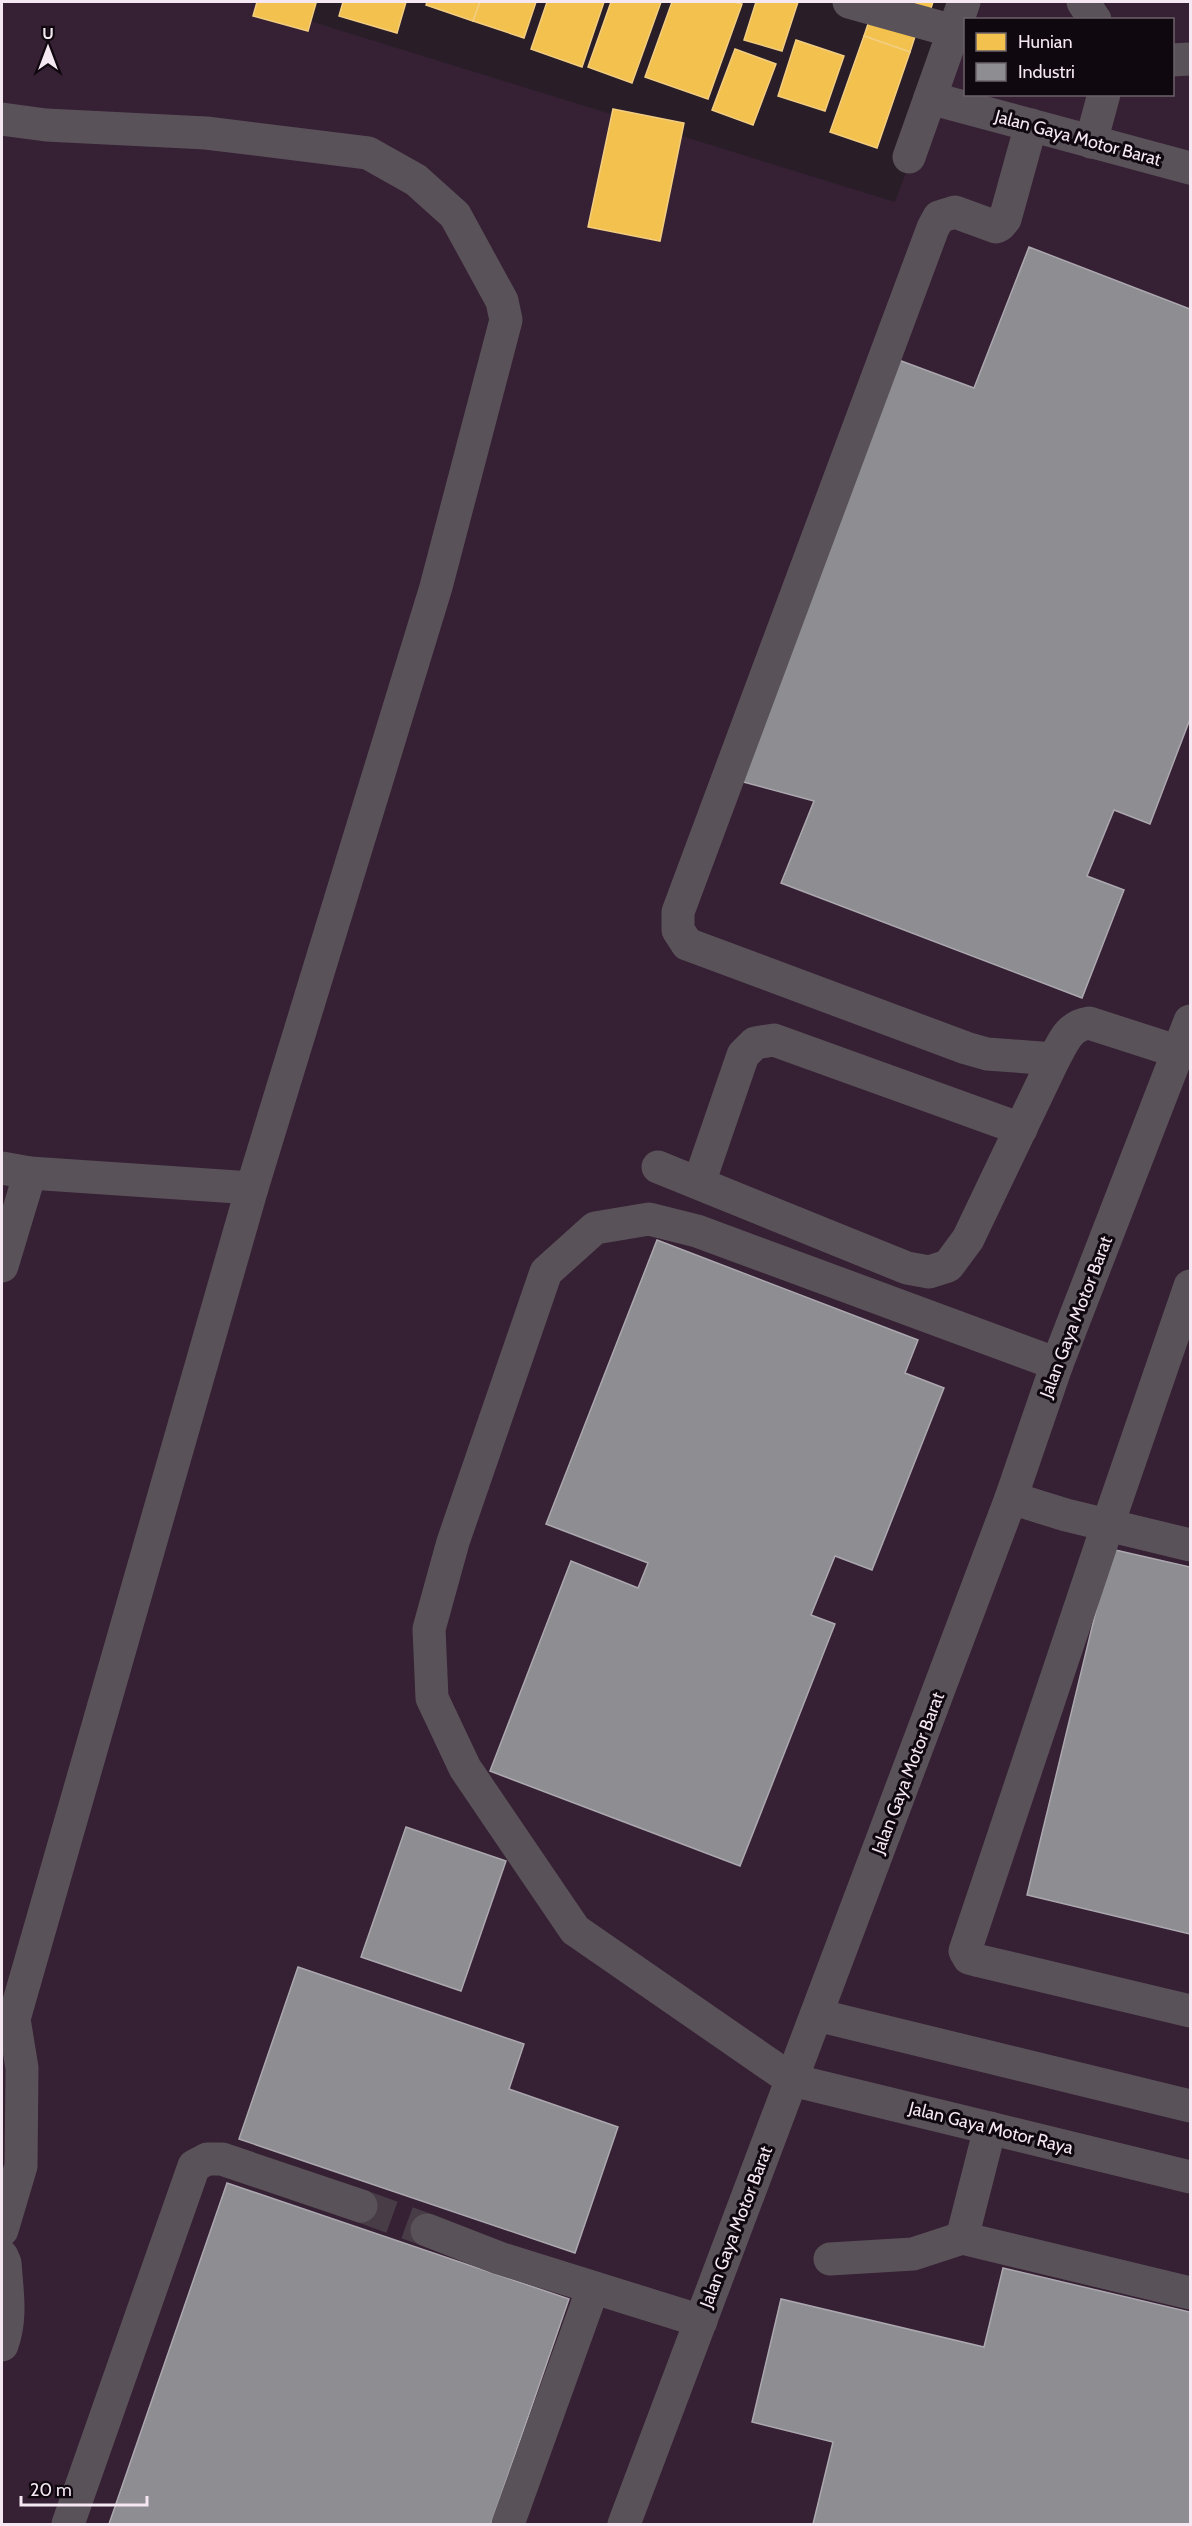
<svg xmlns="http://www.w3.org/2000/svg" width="1192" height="2526" font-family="Cabin,sans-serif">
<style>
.built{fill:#362034;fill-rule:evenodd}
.homes{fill:#f2c14e;stroke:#f3cd80;stroke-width:1.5}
.industry{fill:#8d8d92;stroke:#aca8af;stroke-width:1.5}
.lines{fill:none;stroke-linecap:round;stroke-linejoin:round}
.minor-tunnel{stroke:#483c46;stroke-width:33;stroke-dasharray:33 16;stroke-linecap:butt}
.minor{stroke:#5a5259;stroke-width:33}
.labels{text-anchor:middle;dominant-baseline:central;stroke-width:6;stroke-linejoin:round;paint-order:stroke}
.street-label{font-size:18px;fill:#f5e8f3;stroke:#10080f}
</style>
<rect width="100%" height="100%" fill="#291e28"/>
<path class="built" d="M 2,2 L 248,2 L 895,202 L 970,2 L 1190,2 L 1190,2524 L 2,2524 ZM 966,20 L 1172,20 L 1172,94 L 966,94 Z"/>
<g class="homes">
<path d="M 257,2 L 311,2 L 316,3 L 308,31 L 253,16 Z"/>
<path d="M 343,2 L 406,2 L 397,33 L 339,16 Z"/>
<path d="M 427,2 L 480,2 L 473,21 L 426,5 Z"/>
<path d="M 480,2 L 536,2 L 524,38 L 473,21 Z"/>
<path d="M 547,2 L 604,2 L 582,67 L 531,49 Z"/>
<path d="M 611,2 L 661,2 L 632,83 L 588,67 Z"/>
<path d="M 672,2 L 734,2 L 742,4 L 708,99 L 645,77 Z"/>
<path d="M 756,2 L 798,2 L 782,51 L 744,40 Z"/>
<path d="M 885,2 L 933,2 L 928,17 Z"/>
<path d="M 873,9 L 919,24 L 910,52 L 864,36 Z"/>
<path d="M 864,36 L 910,52 L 877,148 L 830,132 Z"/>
<path d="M 796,40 L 844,56 L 825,111 L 778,96 Z"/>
<path d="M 735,49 L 776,64 L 753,125 L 712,110 Z"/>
<path d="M 613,109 L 684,123 L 660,241 L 588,227 Z"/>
</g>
<g class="industry">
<path d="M 1029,247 L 1190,309 L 1190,719 L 1150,824 L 1114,810 L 1087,876 L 1124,890 L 1082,998 L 781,883 L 814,801 L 732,779 L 896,359 L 974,388 Z"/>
<path d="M 657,1240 L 918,1340 L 905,1373 L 944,1388 L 872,1570 L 835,1556 L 811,1615 L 835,1624 L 740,1866 L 490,1771 L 571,1561 L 638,1588 L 648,1563 L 546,1524 Z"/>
<path d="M 1111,1549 L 1190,1567 L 1190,1934 L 1027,1895 Z"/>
<path d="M 406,1827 L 506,1861 L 461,1991 L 361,1957 Z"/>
<path d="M 298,1967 L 524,2044 L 509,2089 L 618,2127 L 575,2253 L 239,2139 Z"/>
<path d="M 227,2183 L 569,2299 L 491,2524 L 109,2524 Z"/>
<path d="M 1003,2268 L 1190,2312 L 1190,2524 L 813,2524 L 833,2442 L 752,2422 L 781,2299 L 984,2347 Z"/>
</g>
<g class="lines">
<path class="minor-tunnel" d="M 361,2206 L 427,2230"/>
<g class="minor">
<path d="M 849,2 L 953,31"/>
<path d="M 1083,2 L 1095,20"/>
<path d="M 1172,60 L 1190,59"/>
<path d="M 930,98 L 1190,168"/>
<path d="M 2,119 L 46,125 L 206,133 L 368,153 L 416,180 L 455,215 L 502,301 L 506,320 L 436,587 L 252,1188 L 14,2019 L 22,2068 L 21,2166 L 2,2230"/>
<path d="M 1031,125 L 1005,219 L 1000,225 L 996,227 L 955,212 L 939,217 L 933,228 L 678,912 L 678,930 L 687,944 L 966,1048 L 987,1054 L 1054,1059 C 1063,1043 1068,1026 1089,1023 L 1179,1052"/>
<path d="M 1091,142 L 1104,94"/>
<path d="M 909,157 L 964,2"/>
<path d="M 658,1167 L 907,1268 L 929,1272 L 948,1266 L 968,1239 L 1054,1059"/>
<path d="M 2,1168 L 30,1173 L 252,1188"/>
<path d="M 699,1183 L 743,1055 L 755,1043 L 774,1040 L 1021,1129"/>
<path d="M 2,1266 L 30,1173"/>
<path d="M 1190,1286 L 1108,1524 L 965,1951 L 969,1958 L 980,1961 L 1190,2011"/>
<path d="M 1057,1364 L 697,1231 L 649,1219 L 595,1228 L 546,1272 L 453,1542 L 429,1629 L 432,1698 L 465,1768 L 575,1930 L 792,2080 L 1190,2177"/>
<path d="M 1011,1498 L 1066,1515 L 1190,1545"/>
<path d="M 817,2015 L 1190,2106"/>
<path d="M 990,2128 L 962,2238 L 1190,2293"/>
<path d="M 427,2230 L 499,2258 L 701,2321"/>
<path d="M 2,2256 L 5,2263 C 7,2292 12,2318 2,2345"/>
<path d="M 830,2259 L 913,2254 L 962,2238"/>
<path d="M 68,2524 L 194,2166 L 207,2159 L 222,2159 L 361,2206"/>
<path d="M 508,2524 L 593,2288"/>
<path d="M 624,2524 L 1011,1498 L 1057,1364 L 1190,1021"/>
</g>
</g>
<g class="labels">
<g class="street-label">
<text transform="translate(1078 138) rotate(15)">Jalan Gaya Motor Barat</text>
<text transform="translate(1076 1317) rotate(-69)">Jalan Gaya Motor Barat</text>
<text transform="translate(908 1773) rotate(-69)">Jalan Gaya Motor Barat</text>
<text transform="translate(991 2128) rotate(14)">Jalan Gaya Motor Raya</text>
<text transform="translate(736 2227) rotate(-69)">Jalan Gaya Motor Barat</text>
</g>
</g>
<rect width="1192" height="2526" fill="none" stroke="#f5e8f3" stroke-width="6"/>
<rect x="964" y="18" width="210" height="78" fill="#10080f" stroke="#6c626a" stroke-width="1.5"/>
<rect x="976" y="33" width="30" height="18" fill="#f2c14e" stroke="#6c626a" stroke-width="1.5"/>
<text x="1018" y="48" font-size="18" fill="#f5e8f3">Hunian</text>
<rect x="976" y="63" width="30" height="18" fill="#8d8d92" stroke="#6c626a" stroke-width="1.5"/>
<text x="1018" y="78" font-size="18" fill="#f5e8f3">Industri</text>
<g transform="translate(48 48)" stroke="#10080f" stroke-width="4.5" paint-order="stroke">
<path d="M0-4.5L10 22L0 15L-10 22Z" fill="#f5e8f3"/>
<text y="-9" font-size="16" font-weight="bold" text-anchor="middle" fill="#f5e8f3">U</text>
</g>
<path d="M21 2496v9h126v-9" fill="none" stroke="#f5e8f3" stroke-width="3"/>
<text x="30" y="2496" font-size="18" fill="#f5e8f3" stroke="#10080f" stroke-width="4.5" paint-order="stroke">20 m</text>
</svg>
